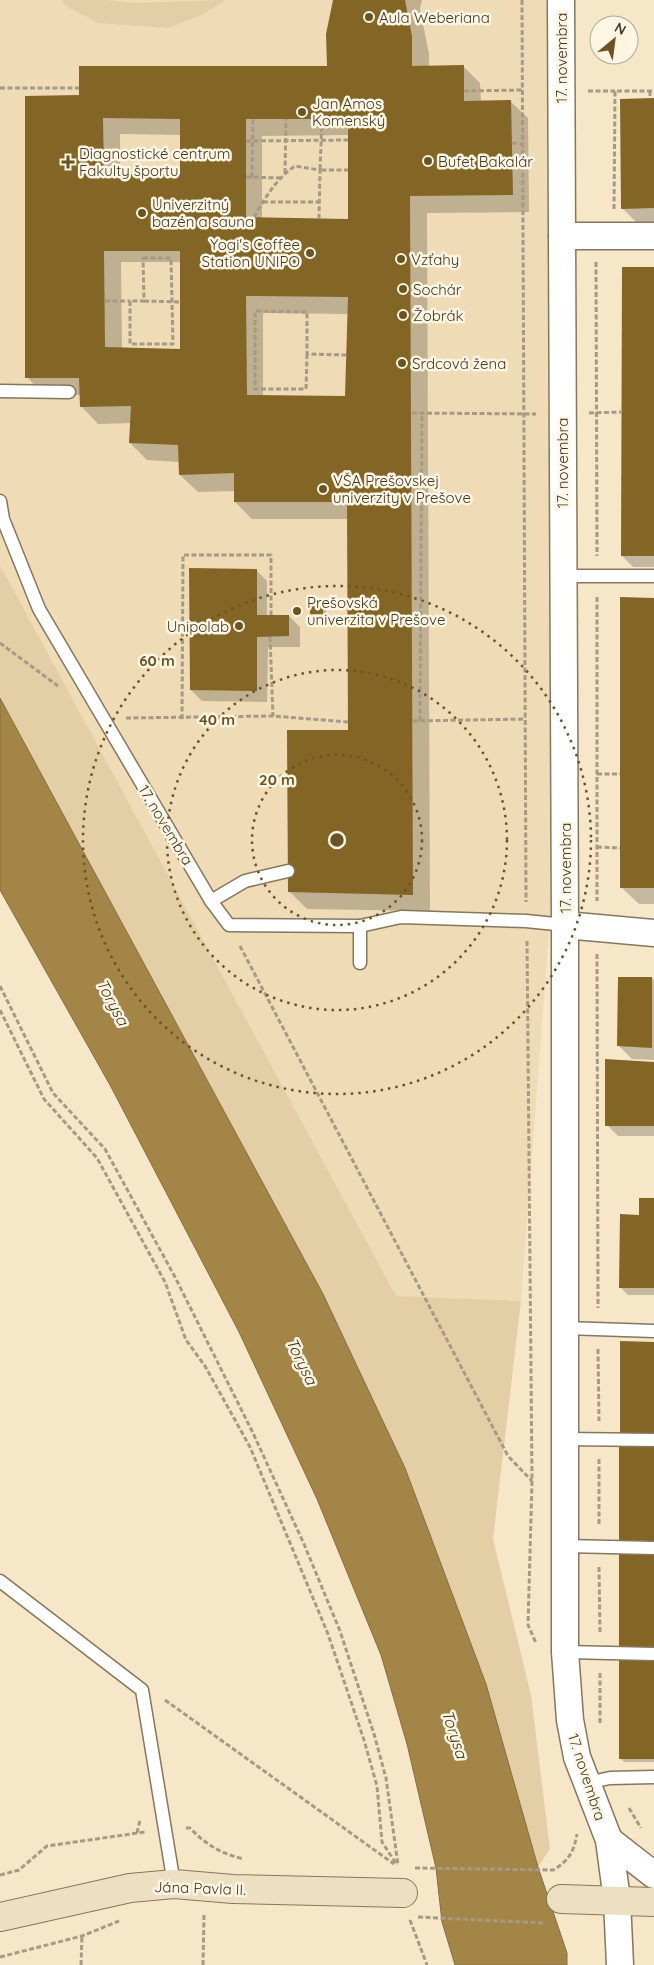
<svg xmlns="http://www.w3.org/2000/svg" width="654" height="1965" font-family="Quicksand,sans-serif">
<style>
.built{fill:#efdcb7}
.green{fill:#e4cea5}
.water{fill:#a48548;stroke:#856e3f}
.shadow{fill:#0003;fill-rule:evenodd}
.building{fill:#836526;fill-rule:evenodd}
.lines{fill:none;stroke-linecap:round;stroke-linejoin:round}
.lane-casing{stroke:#85775c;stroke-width:15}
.street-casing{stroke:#85775c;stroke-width:29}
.secondary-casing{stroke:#85775c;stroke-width:30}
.path{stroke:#a69a84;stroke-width:3;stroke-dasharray:5 2.5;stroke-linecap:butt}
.lane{stroke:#fff;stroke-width:12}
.street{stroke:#fff;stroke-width:26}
.secondary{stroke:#ecdfc2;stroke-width:28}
.ring{fill:none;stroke:#6b5424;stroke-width:2.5;stroke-dasharray:2.5 5}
.poi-dot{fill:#6b5424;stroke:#fef5e3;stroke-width:2}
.labels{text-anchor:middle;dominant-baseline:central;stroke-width:5;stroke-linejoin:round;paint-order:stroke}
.poi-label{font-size:15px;fill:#3d372b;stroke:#fef5e3;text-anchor:start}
.street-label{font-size:15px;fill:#3d372b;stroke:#fef5e3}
.water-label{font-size:16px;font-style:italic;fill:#3d2f13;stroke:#fef5e3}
.centre{fill:#6b5424;stroke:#fef5e3;stroke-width:2.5}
.ring-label{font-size:15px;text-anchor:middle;font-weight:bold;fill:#6b5424;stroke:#fef5e3;stroke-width:5;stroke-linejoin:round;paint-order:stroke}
</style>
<rect width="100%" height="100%" fill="#f7e7c9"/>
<path class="built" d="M 0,0 L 566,0 L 570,657 L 521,1301 L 396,1297 L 0,565 Z"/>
<g class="green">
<path d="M 61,0 L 108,0 L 131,3 L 225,0 L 204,14 L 168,28 L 98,23 L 68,7 Z"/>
<path d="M 0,565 L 396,1296 L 521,1301 L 493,1539 L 531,1695 L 550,1849 L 538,1867 L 485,1681 L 405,1468 L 323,1294 L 0,698 Z"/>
</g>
<path class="water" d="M 0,698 L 323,1294 L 405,1468 L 486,1684 L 538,1867 L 567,1953 L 567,1965 L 455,1965 L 442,1922 L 436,1868 L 407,1744 L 381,1655 L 317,1499 L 239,1332 L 110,1085 L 0,890 Z"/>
<g class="shadow">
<path d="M 335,0 L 422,0 L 420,9 L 429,54 L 429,67 L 463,66 L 480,83 L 481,102 L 510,101 L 528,118 L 529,212 L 427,213 L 430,911 L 307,909 L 290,892 L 349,732 L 349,519 L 252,519 L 235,502 L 235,491 L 198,492 L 180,475 L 180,462 L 147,460 L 130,443 L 131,423 L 98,424 L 81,406 L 81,395 L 44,395 L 27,377 L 80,96 L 328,68 ZM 120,134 L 181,135 L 181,177 L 120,176 ZM 349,135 L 349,220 L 262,219 L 262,136 ZM 121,262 L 181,262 L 182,350 L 122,349 ZM 263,313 L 349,314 L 347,398 L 263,397 Z"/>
<path d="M 654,99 L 654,222 L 636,222 L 622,208 Z"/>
<path d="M 654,269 L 654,567 L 633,567 L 622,556 Z"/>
<path d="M 256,570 L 267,581 L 267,616 L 289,616 L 300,627 L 300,647 L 268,647 L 267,702 L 202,701 L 191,690 Z"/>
<path d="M 654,599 L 654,904 L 639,904 L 621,887 Z"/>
<path d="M 322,601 L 326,604 L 326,617 L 314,617 L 311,614 Z"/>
<path d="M 652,978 L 654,980 L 654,1060 L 632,1059 L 618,1045 Z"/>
<path d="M 654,1064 L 654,1136 L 618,1136 L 607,1125 Z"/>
<path d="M 654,1199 L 654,1295 L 628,1295 L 621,1288 Z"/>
<path d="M 654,1448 L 654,1544 L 624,1543 L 620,1540 Z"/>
<path d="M 654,1661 L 654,1762 L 624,1762 L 620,1758 Z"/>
</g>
<g class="building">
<path d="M 333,0 L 405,0 L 412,36 L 412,66 L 464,65 L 464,101 L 511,100 L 513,195 L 410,196 L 413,895 L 288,892 L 287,730 L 348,730 L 347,502 L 234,502 L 234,473 L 179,475 L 178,445 L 129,443 L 131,406 L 80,407 L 79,378 L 25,378 L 25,96 L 79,95 L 79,66 L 327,66 L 326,34 ZM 103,118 L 180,119 L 180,174 L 104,174 ZM 246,119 L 348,119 L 348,219 L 246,217 ZM 104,251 L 180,251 L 180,349 L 105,347 ZM 246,296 L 348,297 L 345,396 L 247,395 Z"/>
<path d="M 654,98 L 654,208 L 621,209 L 620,99 Z"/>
<path d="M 622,267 L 654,267 L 654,556 L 621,556 Z"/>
<path d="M 189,568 L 257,569 L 257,615 L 289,615 L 289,636 L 257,637 L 257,691 L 190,690 Z"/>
<path d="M 620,597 L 654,598 L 654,888 L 620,888 Z"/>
<path d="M 309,599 L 323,599 L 323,614 L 310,614 Z"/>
<path d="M 618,977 L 652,977 L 652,1048 L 617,1046 Z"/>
<path d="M 605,1059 L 654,1062 L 654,1126 L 605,1126 Z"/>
<path d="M 639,1198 L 654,1198 L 654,1288 L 619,1288 L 620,1214 L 639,1215 Z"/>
<path d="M 620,1341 L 654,1342 L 654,1434 L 620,1434 Z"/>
<path d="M 619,1447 L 654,1447 L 654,1541 L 619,1540 Z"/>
<path d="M 619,1554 L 654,1554 L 654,1647 L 619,1648 Z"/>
<rect x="619" y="1660" width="35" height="99"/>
</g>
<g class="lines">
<defs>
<g id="lane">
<path d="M 0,391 L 69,392"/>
<path d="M 0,501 L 3,519 L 39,609 L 211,901 L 229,925 L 360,926 L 401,917 L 526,921 L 565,925"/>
<path d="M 563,576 L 654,576"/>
<path d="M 211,901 L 245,881 L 288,871"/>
<path d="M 360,963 L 360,926"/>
<path d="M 565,1328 L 654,1331"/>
<path d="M 564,1439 L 654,1440"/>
<path d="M 565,1546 L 654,1548"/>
<path d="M 0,1581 L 142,1690 L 174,1884"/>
<path d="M 565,1652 L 654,1654"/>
<path d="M 586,1783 L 610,1778 L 654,1777"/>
</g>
<g id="street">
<path d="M 561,0 L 565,925 L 565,1652 L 570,1720 L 577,1757 L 609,1840 L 617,1900 L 620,1965"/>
<path d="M 562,236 L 654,236"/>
<path d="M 565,925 L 654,933"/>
<path d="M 609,1840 L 654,1875"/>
</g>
<g id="secondary">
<path d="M 561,1899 L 654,1902"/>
<path d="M 0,1917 L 130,1888 L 174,1884 L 233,1889 L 403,1893"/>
</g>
</defs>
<use href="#lane" class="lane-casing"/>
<use href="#street" class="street-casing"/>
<use href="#secondary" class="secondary-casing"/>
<g class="path">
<path d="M 522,0 L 526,902"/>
<path d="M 0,88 L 79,88"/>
<path d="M 464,91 L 523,90"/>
<path d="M 588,91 L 615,91"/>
<path d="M 650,91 L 650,98"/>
<path d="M 322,119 L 320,170 L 348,170"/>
<path d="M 246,141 L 348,140"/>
<path d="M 512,143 L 523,144"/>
<path d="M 285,173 L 286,119"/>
<path d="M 246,177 L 281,178"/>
<path d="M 252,177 L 253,119"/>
<path d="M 263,202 L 319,202"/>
<path d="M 614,209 L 615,91 L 654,91"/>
<path d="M 254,217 C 265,198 276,179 295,166 L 320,170 L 319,219"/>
<path d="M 143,258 L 171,258 L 173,344 L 130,344 L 130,301 L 144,301 Z"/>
<path d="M 596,262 L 597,556"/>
<path d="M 105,301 L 130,301"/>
<path d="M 144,301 L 180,302"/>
<path d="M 307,354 L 306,389 L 255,389 L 255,311 L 307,312 L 307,354 L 346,355"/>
<path d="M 412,413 L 536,414"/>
<path d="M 589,413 L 621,412"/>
<path d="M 597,597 L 597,901"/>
<path d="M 270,637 L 273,716"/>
<path d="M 0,643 L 58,686"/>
<path d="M 126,718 L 273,716 L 348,722"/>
<path d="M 182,719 L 183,555 L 271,555 L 271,615"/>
<path d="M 413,721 L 525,719"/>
<path d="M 420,721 L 422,413"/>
<path d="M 597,774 L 620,774"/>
<path d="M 597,847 L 620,848"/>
<path d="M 527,941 L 532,1481 L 528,1625 L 536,1643"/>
<path d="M 240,946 L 508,1456 L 532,1481"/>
<path d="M 597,954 L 598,1308"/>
<path d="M 0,986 L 53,1093 L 105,1149 L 175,1277 L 253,1433 L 304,1544 L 340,1631 L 374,1734 L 386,1778 L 398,1865"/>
<path d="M 0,1010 L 44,1099 L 97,1158 L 165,1282 L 186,1340 L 205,1366 L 250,1447 L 328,1634 L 364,1740 L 377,1786 L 382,1842 L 397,1865"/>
<path d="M 598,1349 L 599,1421"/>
<path d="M 599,1459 L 599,1526"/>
<path d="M 599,1567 L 600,1633"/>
<path d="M 165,1700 L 394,1864"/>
<path d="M 600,1723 L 600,1672"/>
<path d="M 629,1808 L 641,1828"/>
<path d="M 186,1828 L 190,1828 C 206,1845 222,1854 244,1859"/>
<path d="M 137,1833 L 140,1820"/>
<path d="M 415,1868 L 553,1870 C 569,1861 574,1851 577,1834"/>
<path d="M 0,1875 L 19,1870 L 47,1846 L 145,1832"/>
<path d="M 418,1917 L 545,1923"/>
<path d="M 410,1920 L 427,1965"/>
<path d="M 0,1957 L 82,1936 L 119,1921"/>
<path d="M 81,1965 L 82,1936"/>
<path d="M 203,1965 L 204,1914"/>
</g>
<use href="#lane" class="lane"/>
<use href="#street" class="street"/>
<use href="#secondary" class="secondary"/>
</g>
<g class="ring">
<circle cx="337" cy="840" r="85"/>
<circle cx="337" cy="840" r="170"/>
<circle cx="337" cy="840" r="254"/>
</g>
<g class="poi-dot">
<circle cx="369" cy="17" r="5"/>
<circle cx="302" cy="112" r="5"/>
<circle cx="428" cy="161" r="5"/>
<path d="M65.5 154.5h5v5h5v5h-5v5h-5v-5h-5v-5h5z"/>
<circle cx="142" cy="213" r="5"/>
<circle cx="310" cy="253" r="5"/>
<circle cx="401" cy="259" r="5"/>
<circle cx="403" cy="289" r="5"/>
<circle cx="403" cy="315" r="5"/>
<circle cx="402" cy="363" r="5"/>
<circle cx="323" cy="489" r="5"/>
<circle cx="297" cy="611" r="5"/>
<circle cx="239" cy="626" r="5"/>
</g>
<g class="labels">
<g class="poi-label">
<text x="379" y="17">Aula Weberiana</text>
<text x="312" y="103">Jan Amos<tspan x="312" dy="17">Komenský</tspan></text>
<text x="79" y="153">Diagnostické centrum<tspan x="79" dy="17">Fakulty športu</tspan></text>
<text x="438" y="161">Bufet Bakalár</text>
<text x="152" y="204">Univerzitný<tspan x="152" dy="17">bazén a sauna</tspan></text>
<text x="300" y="244" text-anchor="end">Yogi's Coffee<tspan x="300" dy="17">Station UNIPO</tspan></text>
<text x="411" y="259">Vzťahy</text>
<text x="413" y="289">Sochár</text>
<text x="413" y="315">Žobrák</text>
<text x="412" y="363">Srdcová žena</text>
<text x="333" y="480">VŠA Prešovskej<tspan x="333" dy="17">univerzity v Prešove</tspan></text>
<text x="307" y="602">Prešovská<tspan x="307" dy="17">univerzita v Prešove</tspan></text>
<text x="229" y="626" text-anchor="end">Unipolab</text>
</g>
<g class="street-label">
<text transform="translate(561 58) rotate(-90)">17. novembra</text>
<text transform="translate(562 463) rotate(-90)">17. novembra</text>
<text transform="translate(166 825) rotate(59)">17. novembra</text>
<text transform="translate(565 868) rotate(-90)">17. novembra</text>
<text transform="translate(587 1777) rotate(72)">17. novembra</text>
<text transform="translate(200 1888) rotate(2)">Jána Pavla II.</text>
</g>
<g class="water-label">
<text transform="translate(113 1002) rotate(62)">Torysa</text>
<text transform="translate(302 1361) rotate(64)">Torysa</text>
<text transform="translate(455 1734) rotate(72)">Torysa</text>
</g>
</g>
<circle cx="337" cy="840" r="8" class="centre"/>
<g class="ring-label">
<text x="157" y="666">60 m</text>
<text x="217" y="725">40 m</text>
<text x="277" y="785">20 m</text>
</g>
<g transform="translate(614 40) rotate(29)"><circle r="24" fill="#fef5e3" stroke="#b1a999"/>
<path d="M0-4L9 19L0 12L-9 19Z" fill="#6b5424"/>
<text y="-8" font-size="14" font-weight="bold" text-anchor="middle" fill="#3d372b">N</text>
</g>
</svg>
